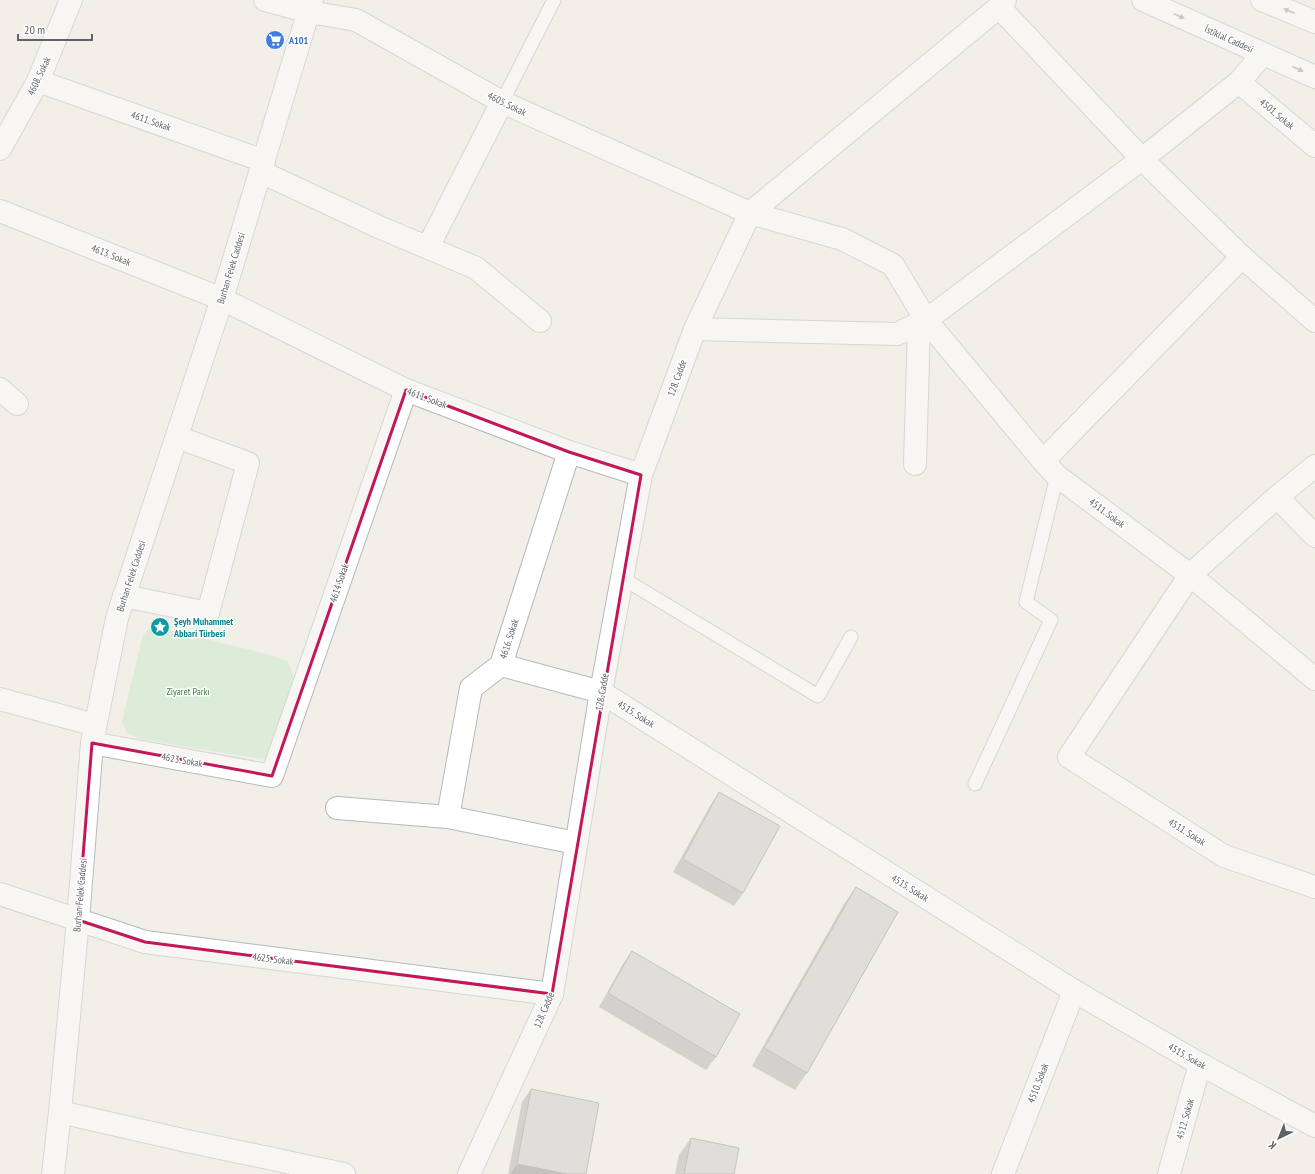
<svg xmlns="http://www.w3.org/2000/svg" width="1315" height="1174" font-family="'PT Sans Narrow',sans-serif">
<style>
.green{fill:#c5e8c5}
.lines{fill:none;stroke-linecap:round;stroke-linejoin:round}
.lane-casing{stroke:#b5b8bc;stroke-width:15}
.street-casing{stroke:#b5b8bc;stroke-width:24}
.secondary-casing{stroke:#b6babf;stroke-width:24}
.lane{stroke:#fff;stroke-width:13}
.street{stroke:#fff;stroke-width:22}
.secondary{stroke:#fff;stroke-width:22}
.wall{fill:#afaea9}
.shaded-wall{fill:#8f8d8a}
.building{fill:#cccac5;stroke:#8f8d8a}
.oneway{fill:#979a9d}
.marked{fill:none;stroke:#c2185b;stroke-width:3;stroke-linejoin:round}
.labels{text-anchor:middle;dominant-baseline:central;stroke-width:3;stroke-linejoin:round;paint-order:stroke}
.street-label{font-size:10px;fill:#5f6368;stroke:#fff}
.shop-label{font-size:10px;font-weight:bold;fill:#366cbe;stroke:#fff;text-anchor:start}
.culture-label{font-size:10px;font-weight:bold;fill:#0d838f;stroke:#fff;text-anchor:start}
.park-label{font-size:10px;fill:#348238;stroke:#fff}
</style>
<rect width="100%" height="100%" fill="#f1efe8"/>
<path class="green" d="M 152,626 L 275,656 L 288,662 L 294,679 L 275,743 L 270,755 L 265,759 L 256,758 L 140,739 L 127,733 L 122,721 L 143,635 Z"/>
<g class="lines">
<defs>
<g id="lane">
<path d="M 502,102 L 554,0"/>
<path d="M 622,578 L 818,696 L 851,637"/>
<path d="M 975,784 L 1051,620 L 1026,602 L 1057,476"/>
</g>
<g id="street">
<path d="M 265,0 L 309,12 L 356,20 L 502,102 L 750,213 L 842,239 L 893,265 L 926,320 L 1043,461 L 1057,476 L 1190,575 L 1315,679"/>
<path d="M 999,7 L 1142,159 L 1242,257 L 1315,321"/>
<path d="M 38,81 L 264,161"/>
<path d="M 1239,82 L 1315,146"/>
<path d="M 0,149 L 38,81 L 71,0"/>
<path d="M 261,172 L 379,227 L 476,268 L 540,321"/>
<path d="M 0,211 L 222,299 L 406,390 L 569,452 L 641,475"/>
<path d="M 428,247 L 502,102"/>
<path d="M 695,329 L 897,334 L 926,320 L 1142,159 L 1239,82 L 1263,54"/>
<path d="M 0,389 L 17,404"/>
<path d="M 1043,461 L 1242,257"/>
<path d="M 915,464 L 919,324"/>
<path d="M 1315,466 L 1277,497 L 1190,575 L 1069,757 L 1224,856 L 1315,887"/>
<path d="M 1277,497 L 1315,536"/>
<path d="M 124,596 L 208,613 L 248,463 L 177,437"/>
<path d="M 501,665 L 601,692 L 1074,991 L 1200,1064 L 1315,1126"/>
<path d="M 0,699 L 95,725"/>
<path d="M 92,743 L 272,776 L 406,390"/>
<path d="M 337,808 L 448,817 L 576,843"/>
<path d="M 448,817 L 471,688 L 501,665 L 569,452"/>
<path d="M 0,894 L 145,942 L 552,994"/>
<path d="M 60,1112 L 187,1141 L 344,1174"/>
<path d="M 469,1174 L 552,994 L 601,692 L 641,475 L 695,329 L 750,213 L 999,7 L 1005,0"/>
<path d="M 1003,1174 L 1074,991"/>
<path d="M 1169,1174 L 1200,1064"/>
</g>
<g id="secondary">
<path d="M 1143,0 L 1315,77"/>
<path d="M 1262,0 L 1315,22"/>
<path d="M 53,1174 L 60,1112 L 78,920 L 92,743 L 117,618 L 222,299 L 312,0"/>
</g>
</defs>
<use href="#lane" class="lane-casing"/>
<use href="#street" class="street-casing"/>
<use href="#secondary" class="secondary-casing"/>
<use href="#lane" class="lane"/>
<use href="#street" class="street"/>
<use href="#secondary" class="secondary"/>
</g>
<g class="wall">
<path d="M 719,792 L 743,893 L 734,906 L 673,872 L 710,806 Z"/>
<path d="M 856,887 L 807,1073 L 795,1090 L 752,1066 L 844,904 Z"/>
<path d="M 632,951 L 716,1057 L 706,1070 L 599,1007 L 623,964 Z"/>
<path d="M 531,1089 L 586,1174 L 508,1174 L 522,1102 Z"/>
<path d="M 691,1138 L 734,1174 L 675,1174 L 679,1155 Z"/>
</g>
<path class="shaded-wall" d="M 517,1164 L 567,1174 L 510,1174 Z"/>
<g class="building">
<path d="M 719,792 L 780,826 L 743,893 L 683,859 Z"/>
<path d="M 856,887 L 898,912 L 807,1073 L 764,1048 Z"/>
<path d="M 632,951 L 740,1014 L 716,1057 L 608,993 Z"/>
<path d="M 531,1089 L 599,1103 L 586,1174 L 567,1174 L 517,1164 Z"/>
<path d="M 691,1138 L 739,1148 L 734,1174 L 684,1174 Z"/>
</g>
<defs><path id="oneway-solid" d="M-6-.8H1V-3.2L6.5 0L1 3.2V.8H-6Z"/></defs>
<g class="oneway">
<use href="#oneway-solid" transform="translate(1289 11) rotate(-157)"/>
<use href="#oneway-solid" transform="translate(1179 16) rotate(24)"/>
<use href="#oneway-solid" transform="translate(1298 69) rotate(24)"/>
</g>
<path d="M0 0H1315V1174H0ZM 406,390 L 569,452 L 641,475 L 552,994 L 145,942 L 78,920 L 92,743 L 272,776 Z" fill="#f1efe8" fill-opacity=".55" fill-rule="evenodd"/>
<path class="marked" d="M 406,390 L 569,452 L 641,475 L 552,994 L 145,942 L 78,920 L 92,743 L 272,776 Z"/>
<defs>
<symbol id="supermarket-disc" viewBox="-11 -11 22 22"><circle r="9.5" fill="#3f7fe0" stroke="#fff"/><path d="M-6-5.5h2.5l.6 2H6L4.5 2H-2.5L-4.4-4H-6ZM-1.5 3.2a1.3 1.3 0 1 0 .1 0ZM3 3.2a1.3 1.3 0 1 0 .1 0Z" fill="#fff"/></symbol>
<symbol id="sight-disc" viewBox="-11 -11 22 22"><circle r="9.5" fill="#0f9aa8" stroke="#fff"/><path d="M0-6L1.8-2.2L6-1.7L2.9 1.2L3.7 5.4L0 3.3L-3.7 5.4L-2.9 1.2L-6-1.7L-1.8-2.2Z" fill="#fff"/></symbol>
</defs>
<g fill-rule="evenodd">
<use href="#supermarket-disc" x="264" y="29" width="22" height="22"/>
<use href="#sight-disc" x="149" y="616" width="22" height="22"/>
</g>
<g class="labels">
<g class="street-label">
<text transform="translate(1229 39) rotate(24)">İstiklal Caddesi</text>
<text transform="translate(39 76) rotate(-65)">4608. Sokak</text>
<text transform="translate(507 104) rotate(26)">4605. Sokak</text>
<text transform="translate(1277 114) rotate(40)">4501. Sokak</text>
<text transform="translate(151 121) rotate(19)">4611. Sokak</text>
<text transform="translate(111 255) rotate(22)">4613. Sokak</text>
<text transform="translate(231 268) rotate(-73)">Burhan Felek Caddesi</text>
<text transform="translate(677 378) rotate(-70)">128. Cadde</text>
<text transform="translate(427 398) rotate(21)">4611. Sokak</text>
<text transform="translate(1107 513) rotate(37)">4511. Sokak</text>
<text transform="translate(131 576) rotate(-72)">Burhan Felek Caddesi</text>
<text transform="translate(339 583) rotate(-71)">4614 Sokak</text>
<text transform="translate(509 639) rotate(-72)">4616. Sokak</text>
<text transform="translate(602 692) rotate(-80)">128. Cadde</text>
<text transform="translate(636 714) rotate(32)">4515. Sokak</text>
<text transform="translate(182 760) rotate(10)">4623. Sokak</text>
<text transform="translate(1187 832) rotate(32)">4511. Sokak</text>
<text transform="translate(910 888) rotate(32)">4515. Sokak</text>
<text transform="translate(80 895) rotate(-85)">Burhan Felek Caddesi</text>
<text transform="translate(273 959) rotate(7)">4625. Sokak</text>
<text transform="translate(544 1010) rotate(-67)">128. Cadde</text>
<text transform="translate(1187 1056) rotate(30)">4515. Sokak</text>
<text transform="translate(1038 1083) rotate(-69)">4510. Sokak</text>
<text transform="translate(1185 1119) rotate(-74)">4512. Sokak</text>
</g>
<g class="shop-label">
<text x="289" y="40">A101</text>
</g>
<g class="culture-label">
<text x="174" y="621">Şeyh Muhammet<tspan x="174" dy="12">Abbari Türbesi</tspan></text>
</g>
<g class="park-label">
<text x="188" y="691">Ziyaret Parkı</text>
</g>
</g>
<g transform="translate(1279 1138) rotate(223)" stroke="#ffffff" stroke-width="3" paint-order="stroke">
<path d="M0-3L7 15L0 10L-7 15Z" fill="#5f6368"/>
<text y="-6" font-size="11" font-weight="bold" text-anchor="middle" fill="#5f6368">K</text>
</g>
<path d="M18 34v6h74v-6" fill="none" stroke="#5f6368" stroke-width="2"/>
<text x="24" y="34" font-size="12" fill="#5f6368" stroke="#ffffff" stroke-width="3" paint-order="stroke">20 m</text>
</svg>
